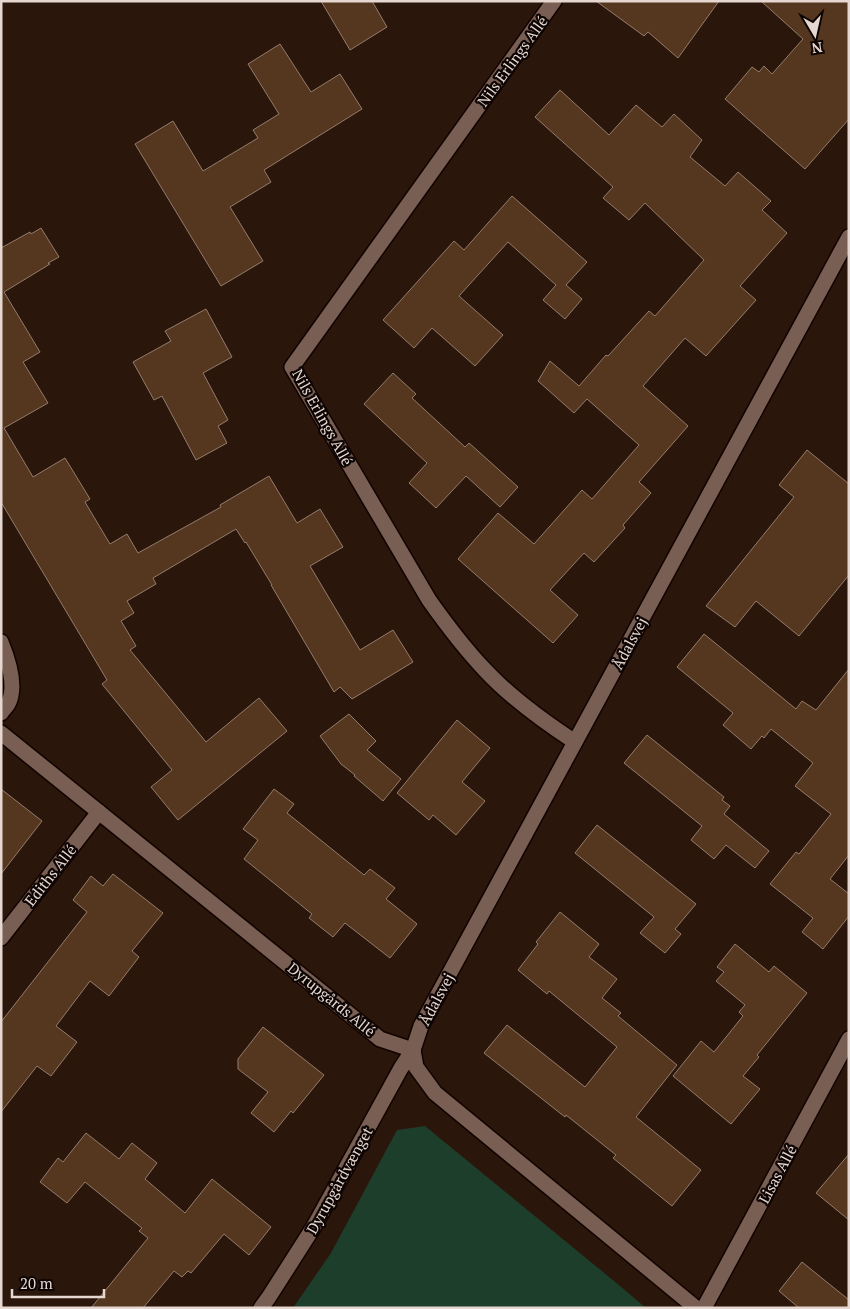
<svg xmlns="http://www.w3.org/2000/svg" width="850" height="1309" font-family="'PT Serif',serif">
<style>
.green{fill:#1d3e2b}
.building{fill:#553720;stroke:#947c6c}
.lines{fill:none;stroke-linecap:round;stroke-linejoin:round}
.minor-casing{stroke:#120300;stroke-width:18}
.minor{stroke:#785e53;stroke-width:15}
.labels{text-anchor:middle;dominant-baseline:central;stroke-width:4.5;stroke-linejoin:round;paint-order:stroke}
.street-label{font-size:15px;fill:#e6d7d0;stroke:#0d0503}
</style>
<rect width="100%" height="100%" fill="#2b160c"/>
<path class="green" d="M 425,1126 L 620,1286 L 646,1308 L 293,1308 L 331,1253 L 397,1130 Z"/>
<g class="building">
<path d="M 321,1 L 372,1 L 387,27 L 350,50 Z"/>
<path d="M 596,1 L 719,1 L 678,58 L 648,32 L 644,36 Z"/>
<path d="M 761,1 L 849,1 L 849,119 L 805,169 L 725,99 L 752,67 L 759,72 L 764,66 L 772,74 L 803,39 Z"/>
<path d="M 280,44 L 311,92 L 340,74 L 362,109 L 264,170 L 271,182 L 230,207 L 263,261 L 221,286 L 135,144 L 173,121 L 203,171 L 258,138 L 253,130 L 279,114 L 248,64 Z"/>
<path d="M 560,90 L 609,135 L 636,105 L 662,127 L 674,114 L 702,140 L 690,157 L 725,186 L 738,172 L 771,201 L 762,210 L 787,233 L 740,286 L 756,300 L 706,356 L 685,338 L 643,386 L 688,426 L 639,482 L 651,493 L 623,525 L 625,528 L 594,562 L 584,553 L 550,590 L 578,615 L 553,643 L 458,559 L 498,513 L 534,544 L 582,490 L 592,499 L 639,445 L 587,399 L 574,413 L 538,381 L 550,361 L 579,386 L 606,355 L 608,356 L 649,311 L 655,316 L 704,260 L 645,203 L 629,220 L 603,198 L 613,187 L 535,117 Z"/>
<path d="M 512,196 L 587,262 L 566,285 L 582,299 L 565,319 L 543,300 L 556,285 L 508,242 L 459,296 L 503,335 L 475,366 L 432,328 L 414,348 L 383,320 L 454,241 L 464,250 Z"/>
<path d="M 41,228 L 59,257 L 48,263 L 50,264 L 4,292 L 40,352 L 23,362 L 48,403 L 4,428 L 33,477 L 65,458 L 90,499 L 85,502 L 110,544 L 127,534 L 138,553 L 221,507 L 220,505 L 269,476 L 297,523 L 320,509 L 343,547 L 310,566 L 360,650 L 393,630 L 413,662 L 352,699 L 340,687 L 334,692 L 271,585 L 272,585 L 246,542 L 245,543 L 236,529 L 153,578 L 156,584 L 127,601 L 134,613 L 121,621 L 136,646 L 130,650 L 206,742 L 259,698 L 287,731 L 178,820 L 151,787 L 172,770 L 102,684 L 107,680 L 1,502 L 1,248 L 30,232 L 31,234 Z"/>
<path d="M 206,309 L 232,357 L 203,373 L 228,420 L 218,426 L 227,443 L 196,460 L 162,396 L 154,400 L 133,362 L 171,341 L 165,331 Z"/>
<path d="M 393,373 L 416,394 L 412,398 L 465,447 L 469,443 L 518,487 L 500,507 L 466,476 L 436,508 L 409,483 L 427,463 L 364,404 Z"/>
<path d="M 807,450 L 849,484 L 849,575 L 799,636 L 756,601 L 735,627 L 706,606 L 794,497 L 779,485 Z"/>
<path d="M 704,634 L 796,709 L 802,701 L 816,710 L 849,669 L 849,855 L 830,879 L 849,894 L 849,916 L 823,949 L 802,932 L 813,918 L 770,884 L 796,852 L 799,854 L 831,814 L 795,786 L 813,763 L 771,729 L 764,738 L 762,736 L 751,749 L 723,725 L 733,713 L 677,667 Z"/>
<path d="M 349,714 L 376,741 L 367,750 L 401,779 L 383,801 L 354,776 L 355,775 L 341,764 L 320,736 Z"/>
<path d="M 457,720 L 490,748 L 462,782 L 485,801 L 456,835 L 433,815 L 429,820 L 397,793 Z"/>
<path d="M 647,735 L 724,797 L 722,800 L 730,806 L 724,814 L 769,851 L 755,868 L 726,845 L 714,859 L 691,840 L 702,826 L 624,763 Z"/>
<path d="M 1,789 L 42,821 L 1,874 Z"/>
<path d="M 274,789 L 294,804 L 287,813 L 364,875 L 370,869 L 395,888 L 386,899 L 417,924 L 390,958 L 345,923 L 333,937 L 309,918 L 312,914 L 244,859 L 258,840 L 243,829 Z"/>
<path d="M 597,825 L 696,904 L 675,929 L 681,934 L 665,953 L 640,933 L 654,917 L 575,853 Z"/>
<path d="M 113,874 L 163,913 L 132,951 L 139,957 L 109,996 L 90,981 L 56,1026 L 77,1042 L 51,1076 L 37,1066 L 1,1112 L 1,1022 L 87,912 L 73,900 L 91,876 L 103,886 Z"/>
<path d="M 560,912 L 599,944 L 589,957 L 617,979 L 602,998 L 621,1013 L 618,1016 L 677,1065 L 636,1117 L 701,1170 L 672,1206 L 613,1158 L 616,1155 L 566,1115 L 565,1117 L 484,1053 L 507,1025 L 585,1087 L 617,1047 L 549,991 L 547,994 L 518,970 L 538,944 L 536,942 Z"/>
<path d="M 735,944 L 769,972 L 774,966 L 807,993 L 757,1055 L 759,1057 L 743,1076 L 760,1089 L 731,1124 L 673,1076 L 701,1041 L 714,1052 L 743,1016 L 739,1012 L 745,1005 L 716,981 L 724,972 L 717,967 Z"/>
<path d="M 263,1027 L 324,1075 L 293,1113 L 291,1111 L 274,1132 L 251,1113 L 268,1092 L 238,1069 L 238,1059 Z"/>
<path d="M 86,1133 L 119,1159 L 132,1143 L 157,1163 L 145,1179 L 185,1213 L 212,1179 L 271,1227 L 249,1255 L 224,1234 L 191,1273 L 188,1271 L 182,1277 L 174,1271 L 143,1308 L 91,1308 L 148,1238 L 139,1231 L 142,1228 L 85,1182 L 67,1203 L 40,1182 L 58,1158 L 63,1162 Z"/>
<path d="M 849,1154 L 849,1220 L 816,1193 Z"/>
<path d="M 802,1262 L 849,1300 L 849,1308 L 799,1308 L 779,1291 Z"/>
</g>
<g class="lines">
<defs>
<g id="minor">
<path d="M 554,1 L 292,367 L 429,600 C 446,624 464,648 485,670 C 511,698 543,721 575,742"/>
<path d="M 1,642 C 8,659 17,687 8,704 C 6,707 3,710 1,713"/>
<path d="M 1,733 L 380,1039 L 413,1050"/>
<path d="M 1,938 L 99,812"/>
<path d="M 413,1050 L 416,1067 L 435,1093 L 696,1308"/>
<path d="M 261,1308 L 269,1297 L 313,1228 L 401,1068 L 413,1050 L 421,1026 L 849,237"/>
<path d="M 704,1308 L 849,1039"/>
</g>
</defs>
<use href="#minor" class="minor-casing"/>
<use href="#minor" class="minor"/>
</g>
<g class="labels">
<g class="street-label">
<text transform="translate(512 61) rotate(-54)">Nils Erlings Allé</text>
<text transform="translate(323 417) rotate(61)">Nils Erlings Allé</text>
<text transform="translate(629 643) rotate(-62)">Ådalsvej</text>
<text transform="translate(50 875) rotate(-52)">Ediths Allé</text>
<text transform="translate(332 999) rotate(39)">Dyrupgårds Allé</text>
<text transform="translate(436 999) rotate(-62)">Ådalsvej</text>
<text transform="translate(777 1174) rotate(-62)">Lisas Allé</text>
<text transform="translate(339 1180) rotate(-61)">Dyrupgårdvænget</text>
</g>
</g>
<rect width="850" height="1309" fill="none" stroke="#e6d7d0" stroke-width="5"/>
<g transform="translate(815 35) rotate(171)" stroke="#0d0503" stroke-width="4" paint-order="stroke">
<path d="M0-4L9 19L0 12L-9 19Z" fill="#e6d7d0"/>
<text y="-8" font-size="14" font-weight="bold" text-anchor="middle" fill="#e6d7d0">N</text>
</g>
<path d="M12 1289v8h92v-8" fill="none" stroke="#e6d7d0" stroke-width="2.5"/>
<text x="20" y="1289" font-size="15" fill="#e6d7d0" stroke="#0d0503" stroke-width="4" paint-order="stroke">20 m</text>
</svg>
